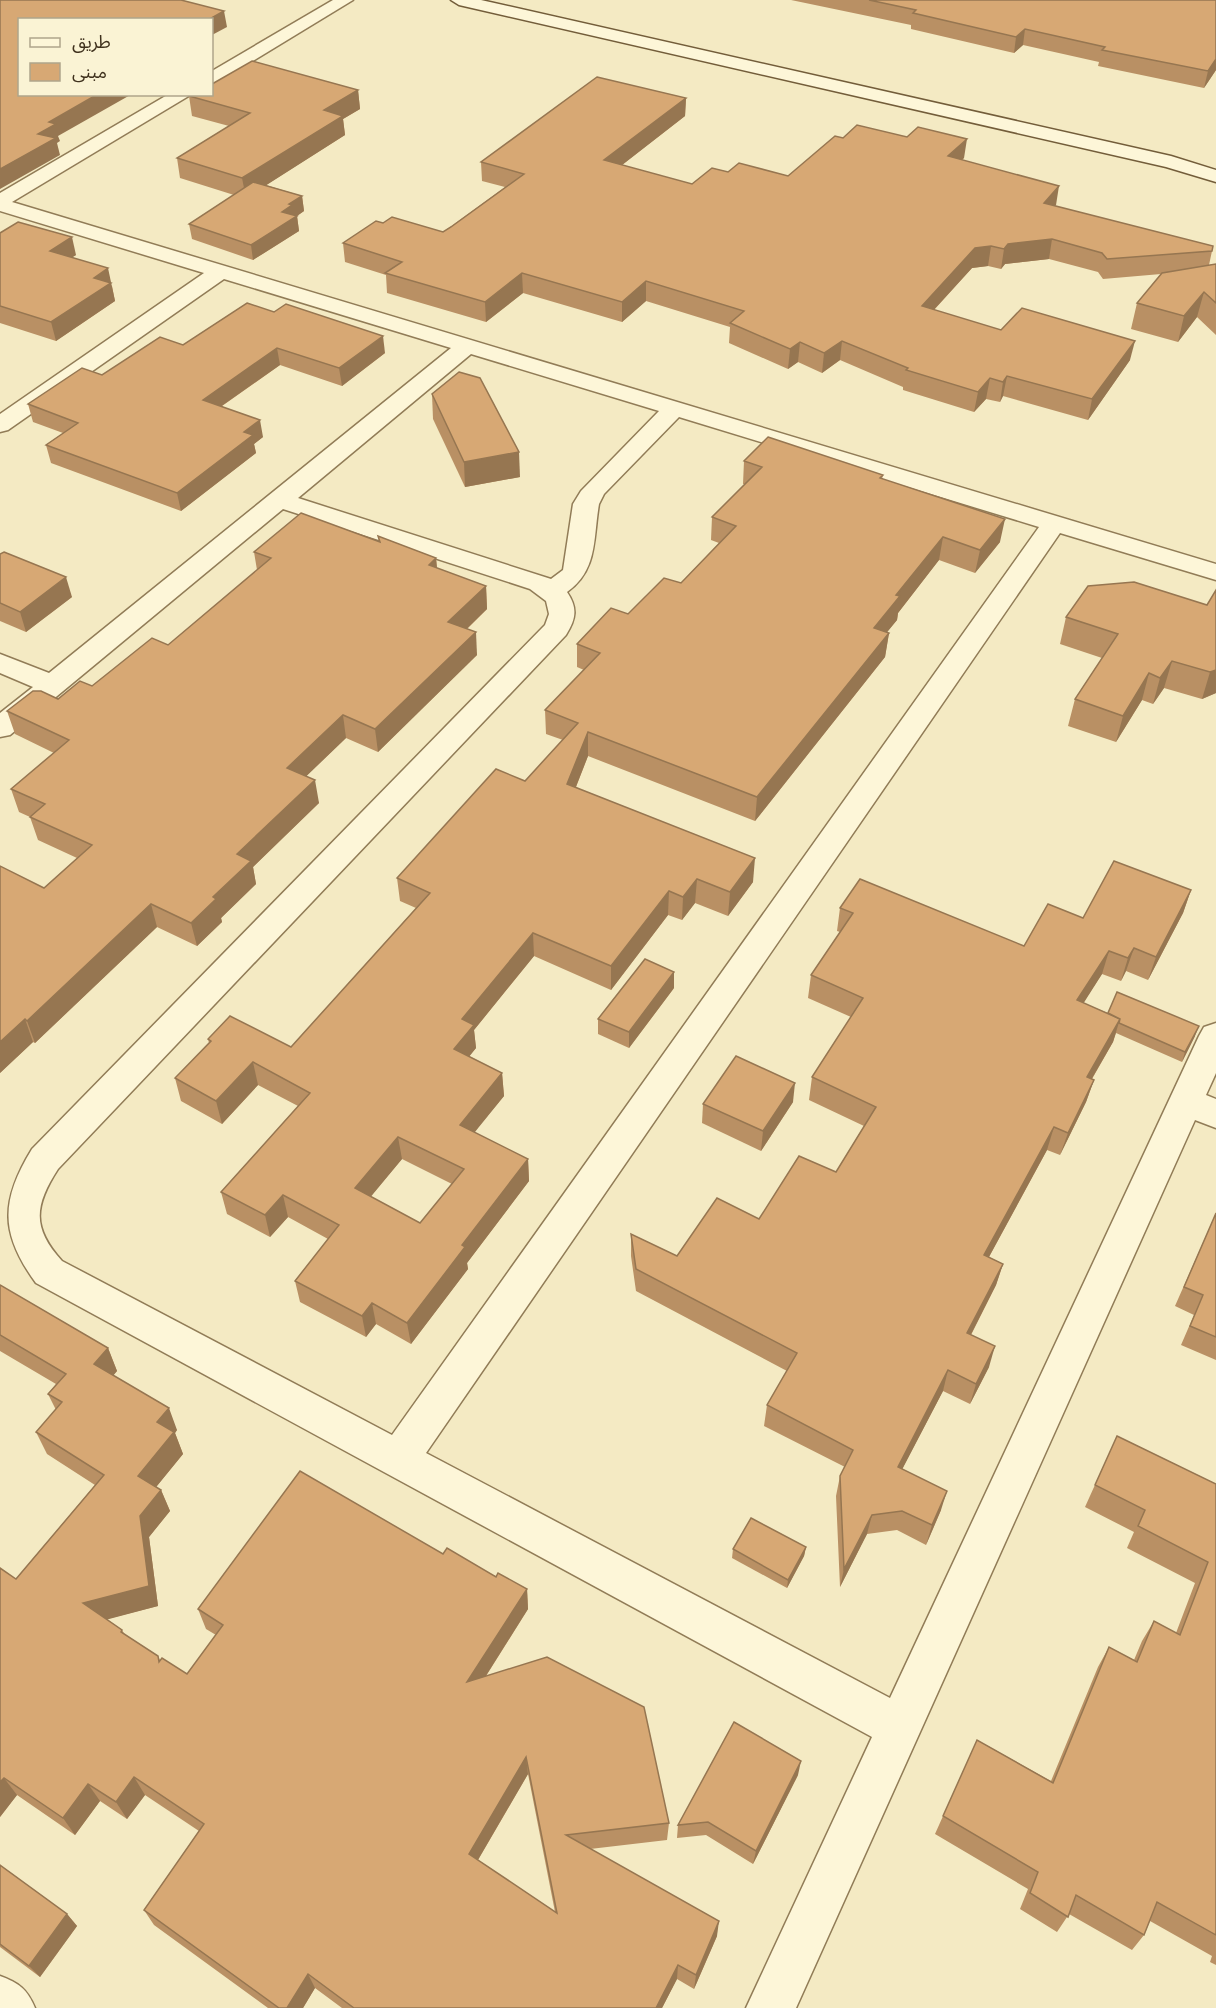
<svg xmlns="http://www.w3.org/2000/svg" width="1216" height="2008" font-family="'Libre Baskerville','Noto Sans Arabic',serif">
<style>
.lines{fill:none;stroke-linecap:round;stroke-linejoin:round}
.street-casing{stroke:#917c57;stroke-width:3}
.secondary-casing{stroke:#735d3a;stroke-width:3}
.street{fill:#fdf6d8;fill-rule:evenodd}
.secondary{fill:#fdf6d8;fill-rule:evenodd}
.wall{fill:#b99064;fill-rule:evenodd}
.shaded-wall{fill:#967651}
.building{fill:#d7a874;stroke:#967651;stroke-width:1.5;fill-rule:evenodd}
</style>
<rect width="100%" height="100%" fill="#f4eac3"/>
<g class="lines">
<defs>
<g id="street">
<path d="M 333,0 L 353,0 L 218,82 L 212,83 L 212,71 Z"/>
<path d="M 169,94 L 192,94 L 12,202 L 1216,564 L 1216,580 L 1060,533 L 426,1453 L 890,1698 L 1199,1036 L 1204,1027 L 1216,1023 L 1216,1073 L 1206,1095 L 1216,1099 L 1216,1128 L 1195,1120 L 796,2008 L 746,2008 L 872,1737 L 36,1283 C 0,1234 0,1201 32,1149 L 545,625 L 549,614 L 546,601 L 530,589 L 283,509 L 10,735 L 0,737 L 0,713 L 33,687 L 0,673 L 0,654 L 49,673 L 451,348 L 224,279 L 8,430 L 0,432 L 0,414 L 204,273 L 0,211 L 0,193 ZM 471,354 L 659,411 L 581,491 L 573,504 L 563,570 L 551,579 L 298,498 ZM 679,417 L 1039,527 L 392,1435 L 62,1261 C 32,1228 34,1206 58,1169 L 566,635 C 576,619 578,608 567,592 C 598,570 593,539 599,504 L 604,494 Z"/>
<path d="M 0,1976 C 19,1983 27,1989 35,2008 L 0,2008 Z"/>
</g>
<path id="secondary" d="M 451,0 L 481,0 L 1171,156 L 1216,170 L 1216,182 L 1166,167 L 459,5 Z"/>
</defs>
<use href="#street" class="street-casing"/>
<use href="#secondary" class="secondary-casing"/>
<use href="#street" class="street"/>
<use href="#secondary" class="secondary"/>
</g>
<g class="wall">
<path d="M 791,0 L 1216,0 L 1216,70 L 1204,88 L 1098,66 L 1099,62 L 1023,45 L 1014,53 L 911,29 L 911,25 Z"/>
<path d="M 358,90 L 360,109 L 343,119 L 345,135 L 266,185 L 302,196 L 304,211 L 297,216 L 299,231 L 253,260 L 192,239 L 189,224 L 234,195 L 180,178 L 177,158 L 229,126 L 192,116 L 189,96 Z"/>
<path d="M 686,98 L 685,116 L 622,165 L 692,184 L 728,172 L 788,176 L 843,138 L 964,158 L 961,160 L 1055,206 L 1212,251 L 1209,265 L 1216,264 L 1216,335 L 1197,317 L 1178,342 L 1131,329 L 1137,303 L 1161,274 L 1103,279 L 1098,272 L 1049,259 L 1005,264 L 1001,269 L 988,266 L 972,268 L 934,310 L 1001,330 L 1130,360 L 1088,420 L 1003,396 L 1000,402 L 986,399 L 974,412 L 903,390 L 903,387 L 840,360 L 822,373 L 798,362 L 788,369 L 729,343 L 730,327 L 646,301 L 622,322 L 523,293 L 486,322 L 387,293 L 386,275 L 345,262 L 343,243 L 383,223 L 443,232 L 505,187 L 482,181 L 481,162 Z"/>
<path d="M 0,233 L 76,255 L 72,257 L 112,286 L 115,301 L 56,341 L 0,323 Z"/>
<path d="M 247,303 L 385,353 L 342,386 L 280,365 L 222,406 L 263,437 L 254,444 L 256,453 L 181,511 L 51,463 L 46,445 L 63,433 L 33,422 L 28,404 L 102,375 L 183,345 Z"/>
<path d="M 432,394 L 520,477 L 465,487 L 433,419 Z"/>
<path d="M 744,461 L 883,475 L 882,479 L 1000,542 L 975,573 L 939,560 L 898,613 L 897,620 L 886,633 L 889,633 L 885,657 L 755,821 L 588,756 L 576,787 L 753,882 L 728,916 L 695,903 L 682,920 L 668,915 L 611,990 L 534,956 L 474,1030 L 476,1048 L 469,1056 L 502,1073 L 504,1096 L 474,1132 L 528,1159 L 529,1181 L 467,1263 L 468,1269 L 411,1344 L 376,1324 L 366,1337 L 300,1302 L 295,1281 L 328,1239 L 288,1217 L 270,1237 L 227,1214 L 221,1192 L 298,1106 L 258,1085 L 222,1124 L 181,1101 L 175,1078 L 209,1043 L 208,1039 L 291,1047 L 416,908 L 400,901 L 397,878 L 525,781 L 563,740 L 546,734 L 545,710 L 584,670 L 577,667 L 577,644 L 681,583 L 719,543 L 711,540 L 712,517 L 745,484 L 743,484 ZM 402,1159 L 452,1184 L 420,1223 L 370,1197 Z"/>
<path d="M 378,536 L 436,558 L 437,568 L 486,586 L 487,609 L 467,629 L 477,655 L 378,752 L 346,738 L 306,776 L 319,803 L 253,867 L 256,884 L 221,918 L 222,922 L 197,946 L 157,927 L 35,1043 L 33,1042 L 0,1073 L 44,888 L 77,858 L 38,840 L 30,817 L 19,812 L 11,789 L 54,753 L 15,734 L 7,711 L 58,699 L 92,686 L 168,645 L 257,570 L 254,552 L 379,542 Z"/>
<path d="M 0,554 L 72,597 L 26,632 L 0,621 Z"/>
<path d="M 1207,605 L 1216,693 L 1202,699 L 1164,688 L 1153,704 L 1142,700 L 1116,742 L 1068,726 L 1075,699 L 1102,658 L 1060,644 L 1066,617 Z"/>
<path d="M 1191,890 L 1183,913 L 1148,980 L 1126,971 L 1121,981 L 1102,974 L 1083,1003 L 1108,1013 L 1195,1036 L 1182,1062 L 1116,1033 L 1113,1042 L 1092,1079 L 1094,1080 L 1086,1102 L 1060,1155 L 1047,1150 L 989,1257 L 1003,1264 L 996,1285 L 971,1335 L 989,1367 L 970,1404 L 943,1391 L 902,1469 L 941,1510 L 926,1545 L 897,1530 L 867,1534 L 840,1587 L 836,1496 L 840,1476 L 845,1467 L 764,1426 L 767,1405 L 787,1371 L 636,1291 L 631,1256 L 631,1234 L 677,1256 L 759,1219 L 836,1172 L 864,1126 L 809,1100 L 812,1077 L 851,1017 L 808,998 L 811,975 L 840,932 L 837,931 L 840,908 L 1024,946 L 1083,918 Z"/>
<path d="M 674,988 L 629,1048 L 598,1034 L 598,1019 Z"/>
<path d="M 793,1102 L 761,1151 L 702,1123 L 703,1104 Z"/>
<path d="M 1216,1213 L 1216,1360 L 1181,1345 L 1194,1315 L 1175,1306 Z"/>
<path d="M 0,1285 L 108,1348 L 117,1371 L 113,1375 L 177,1430 L 175,1433 L 183,1454 L 156,1487 L 161,1490 L 170,1511 L 149,1537 L 158,1606 L 107,1619 L 122,1630 L 125,1635 L 158,1656 L 160,1660 L 187,1674 L 216,1635 L 206,1629 L 198,1609 L 443,1554 L 527,1589 L 528,1609 L 486,1676 L 669,1823 L 667,1840 L 590,1849 L 717,1936 L 694,1989 L 677,1979 L 662,2008 L 342,2008 L 315,1988 L 303,2008 L 268,2008 L 154,1925 L 144,1910 L 199,1831 L 145,1795 L 127,1819 L 100,1801 L 75,1835 L 17,1795 L 0,1817 L 16,1579 L 95,1485 L 47,1454 L 36,1432 L 56,1410 L 48,1394 L 56,1384 L 0,1351 ZM 528,1774 L 555,1912 L 478,1860 Z"/>
<path d="M 1117,1436 L 1216,1484 L 1216,1965 L 1210,1962 L 1212,1956 L 1150,1921 L 1144,1935 L 1132,1950 L 1069,1914 L 1057,1932 L 1020,1909 L 1028,1889 L 935,1834 L 977,1740 L 1051,1781 L 1098,1667 L 1109,1647 L 1134,1660 L 1142,1641 L 1154,1621 L 1176,1633 L 1195,1583 L 1127,1548 L 1134,1532 L 1085,1507 Z"/>
<path d="M 806,1547 L 804,1556 L 787,1588 L 732,1558 L 733,1549 Z"/>
<path d="M 798,1775 L 753,1864 L 706,1835 L 677,1838 L 678,1825 Z"/>
<path d="M 0,1865 L 67,1914 L 77,1926 L 40,1977 L 0,1947 Z"/>
</g>
<g class="shaded-wall">
<path d="M 224,11 L 227,27 L 212,35 L 212,20 L 208,20 Z"/>
<path d="M 1025,29 L 1023,45 L 1014,53 L 1016,37 Z"/>
<path d="M 1216,59 L 1216,70 L 1204,88 L 1208,71 Z"/>
<path d="M 358,90 L 360,109 L 343,119 L 345,135 L 246,198 L 242,178 L 324,110 Z"/>
<path d="M 98,94 L 132,94 L 58,136 L 60,141 L 57,143 L 60,155 L 0,189 L 0,169 L 38,134 L 49,122 Z"/>
<path d="M 686,98 L 685,116 L 604,179 L 604,160 Z"/>
<path d="M 967,139 L 964,158 L 945,175 L 948,156 Z"/>
<path d="M 1059,186 L 1056,205 L 1040,222 L 1044,203 Z"/>
<path d="M 302,196 L 304,211 L 294,218 L 297,216 L 299,231 L 253,260 L 251,245 L 289,204 Z"/>
<path d="M 72,237 L 76,255 L 54,269 L 50,251 Z"/>
<path d="M 1052,239 L 1049,259 L 1005,264 L 1001,269 L 1004,249 L 1008,244 Z"/>
<path d="M 991,246 L 988,266 L 972,268 L 919,326 L 922,306 L 975,248 Z"/>
<path d="M 108,268 L 115,301 L 56,341 L 51,322 L 94,278 Z"/>
<path d="M 522,273 L 523,293 L 486,322 L 485,302 Z"/>
<path d="M 646,281 L 646,301 L 622,322 L 622,302 Z"/>
<path d="M 1204,292 L 1197,317 L 1178,342 L 1184,316 Z"/>
<path d="M 383,336 L 385,353 L 342,386 L 339,368 Z"/>
<path d="M 842,341 L 840,360 L 822,373 L 824,353 Z"/>
<path d="M 1135,341 L 1130,360 L 1088,420 L 1092,399 Z"/>
<path d="M 800,342 L 798,362 L 788,369 L 790,349 Z"/>
<path d="M 277,348 L 280,365 L 206,417 L 203,400 Z"/>
<path d="M 1007,376 L 1003,396 L 1000,402 L 1003,382 Z"/>
<path d="M 990,378 L 986,399 L 974,412 L 978,392 Z"/>
<path d="M 260,420 L 263,437 L 254,444 L 256,453 L 181,511 L 177,493 L 244,432 Z"/>
<path d="M 519,452 L 520,477 L 465,487 L 464,462 Z"/>
<path d="M 1005,519 L 1000,542 L 975,573 L 980,550 Z"/>
<path d="M 943,537 L 939,560 L 898,613 L 897,620 L 871,652 L 874,628 L 896,595 Z"/>
<path d="M 436,558 L 438,581 L 429,565 Z"/>
<path d="M 66,577 L 72,597 L 26,632 L 20,612 Z"/>
<path d="M 486,586 L 487,609 L 450,645 L 448,622 Z"/>
<path d="M 476,632 L 477,655 L 378,752 L 375,729 Z"/>
<path d="M 889,633 L 885,657 L 755,821 L 757,797 Z"/>
<path d="M 1172,661 L 1164,688 L 1153,704 L 1160,678 Z"/>
<path d="M 1216,670 L 1216,693 L 1202,699 L 1210,672 Z"/>
<path d="M 1149,673 L 1142,700 L 1116,742 L 1123,716 Z"/>
<path d="M 343,715 L 346,738 L 291,791 L 287,768 Z"/>
<path d="M 588,732 L 588,756 L 568,807 L 567,784 Z"/>
<path d="M 315,780 L 319,803 L 253,867 L 256,884 L 221,918 L 222,922 L 197,946 L 191,923 L 213,897 L 237,854 Z"/>
<path d="M 755,858 L 753,882 L 728,916 L 730,892 Z"/>
<path d="M 697,879 L 695,903 L 682,920 L 683,897 Z"/>
<path d="M 1191,890 L 1183,913 L 1148,980 L 1156,957 Z"/>
<path d="M 669,891 L 668,915 L 611,990 L 611,966 Z"/>
<path d="M 151,904 L 157,927 L 35,1043 L 27,1021 Z"/>
<path d="M 533,933 L 534,956 L 474,1030 L 476,1048 L 457,1072 L 454,1049 L 462,1019 Z"/>
<path d="M 1134,948 L 1126,971 L 1121,981 L 1128,958 Z"/>
<path d="M 1109,951 L 1102,974 L 1071,1023 L 1077,1000 Z"/>
<path d="M 674,972 L 674,988 L 629,1048 L 629,1032 Z"/>
<path d="M 25,1019 L 33,1042 L 0,1073 L 0,1042 Z"/>
<path d="M 1120,1019 L 1113,1042 L 1080,1099 L 1087,1077 Z"/>
<path d="M 1199,1026 L 1195,1036 L 1182,1062 L 1185,1052 Z"/>
<path d="M 253,1062 L 258,1085 L 222,1124 L 216,1101 Z"/>
<path d="M 502,1073 L 504,1096 L 462,1148 L 460,1125 Z"/>
<path d="M 1094,1080 L 1086,1102 L 1060,1155 L 1068,1133 Z"/>
<path d="M 795,1083 L 793,1102 L 761,1151 L 763,1131 Z"/>
<path d="M 1054,1127 L 1047,1150 L 978,1277 L 984,1255 Z"/>
<path d="M 398,1137 L 402,1159 L 359,1211 L 355,1188 Z"/>
<path d="M 528,1159 L 529,1181 L 467,1263 L 468,1269 L 411,1344 L 407,1323 L 462,1245 Z"/>
<path d="M 283,1195 L 288,1217 L 270,1237 L 265,1215 Z"/>
<path d="M 1003,1264 L 996,1285 L 961,1354 L 967,1333 Z"/>
<path d="M 372,1303 L 376,1324 L 366,1337 L 362,1316 Z"/>
<path d="M 995,1346 L 989,1367 L 970,1404 L 976,1384 Z"/>
<path d="M 108,1348 L 117,1371 L 104,1387 L 94,1364 Z"/>
<path d="M 948,1370 L 943,1391 L 893,1487 L 898,1467 Z"/>
<path d="M 169,1408 L 177,1430 L 175,1433 L 183,1454 L 148,1497 L 138,1476 L 157,1422 Z"/>
<path d="M 161,1490 L 170,1511 L 149,1537 L 158,1606 L 94,1623 L 83,1603 L 140,1516 Z"/>
<path d="M 947,1491 L 941,1510 L 926,1545 L 932,1525 Z"/>
<path d="M 872,1515 L 867,1534 L 840,1587 L 844,1569 Z"/>
<path d="M 806,1547 L 804,1556 L 787,1588 L 788,1580 Z"/>
<path d="M 527,1589 L 528,1609 L 470,1701 L 467,1682 Z"/>
<path d="M 526,1757 L 528,1774 L 472,1870 L 469,1854 Z"/>
<path d="M 801,1761 L 798,1775 L 753,1864 L 756,1851 Z"/>
<path d="M 134,1777 L 145,1795 L 127,1819 L 116,1802 Z"/>
<path d="M 4,1778 L 17,1795 L 0,1817 L 0,1782 Z"/>
<path d="M 88,1784 L 100,1801 L 75,1835 L 63,1818 Z"/>
<path d="M 67,1914 L 77,1926 L 40,1977 L 29,1966 Z"/>
<path d="M 719,1921 L 717,1936 L 694,1989 L 696,1975 Z"/>
<path d="M 678,1965 L 677,1979 L 662,2008 L 656,2008 Z"/>
<path d="M 308,1974 L 315,1988 L 303,2008 L 287,2008 Z"/>
</g>
<g class="building">
<path d="M 0,0 L 181,0 L 224,11 L 208,20 L 20,20 L 20,94 L 98,94 L 49,122 L 56,124 L 38,134 L 56,138 L 0,169 Z"/>
<path d="M 869,0 L 1216,0 L 1216,59 L 1208,71 L 1102,50 L 1105,47 L 1025,29 L 1016,37 L 913,13 L 916,10 Z"/>
<path d="M 252,61 L 358,90 L 324,110 L 343,116 L 242,178 L 177,158 L 250,113 L 189,96 L 192,94 L 212,94 L 212,84 Z"/>
<path d="M 597,77 L 686,98 L 604,160 L 692,184 L 712,168 L 728,172 L 739,163 L 788,176 L 835,136 L 843,138 L 857,125 L 907,137 L 918,127 L 967,139 L 948,156 L 1059,186 L 1044,203 L 1213,246 L 1212,251 L 1107,259 L 1102,253 L 1052,239 L 1008,244 L 1004,249 L 991,246 L 975,248 L 922,306 L 1001,330 L 1022,308 L 1135,341 L 1092,399 L 1007,376 L 1003,382 L 990,378 L 978,392 L 906,370 L 908,368 L 842,341 L 824,353 L 800,342 L 790,349 L 730,323 L 744,311 L 646,281 L 622,302 L 522,273 L 485,302 L 385,273 L 402,262 L 343,243 L 376,221 L 383,223 L 392,217 L 443,232 L 451,227 L 524,174 L 481,162 Z"/>
<path d="M 253,182 L 302,196 L 289,204 L 292,205 L 282,212 L 297,216 L 251,245 L 189,224 Z"/>
<path d="M 18,222 L 72,237 L 50,251 L 108,268 L 94,278 L 111,283 L 51,322 L 0,306 L 0,233 Z"/>
<path d="M 1216,264 L 1216,303 L 1204,292 L 1184,316 L 1137,303 L 1162,273 Z"/>
<path d="M 247,303 L 274,312 L 286,304 L 383,336 L 339,368 L 277,348 L 203,400 L 260,420 L 244,432 L 253,435 L 177,493 L 46,445 L 78,423 L 28,404 L 82,368 L 102,375 L 160,337 L 183,345 Z"/>
<path d="M 459,372 L 480,378 L 519,452 L 464,462 L 432,394 Z"/>
<path d="M 768,437 L 883,475 L 880,478 L 1005,519 L 980,550 L 943,537 L 896,595 L 900,596 L 874,628 L 889,633 L 757,797 L 588,732 L 567,784 L 755,858 L 730,892 L 697,879 L 683,897 L 669,891 L 611,966 L 533,933 L 462,1019 L 474,1025 L 454,1049 L 502,1073 L 460,1125 L 528,1159 L 462,1245 L 465,1247 L 407,1323 L 372,1303 L 362,1316 L 295,1281 L 339,1225 L 283,1195 L 265,1215 L 221,1192 L 310,1093 L 253,1062 L 216,1101 L 175,1078 L 211,1041 L 208,1039 L 230,1016 L 291,1047 L 430,893 L 397,878 L 496,769 L 525,781 L 578,723 L 545,710 L 600,653 L 577,644 L 611,608 L 628,614 L 664,578 L 681,583 L 736,526 L 712,517 L 762,467 L 744,461 ZM 398,1137 L 464,1169 L 420,1223 L 355,1188 Z"/>
<path d="M 301,513 L 380,542 L 378,536 L 436,558 L 429,565 L 486,586 L 448,622 L 476,632 L 375,729 L 343,715 L 287,768 L 315,780 L 237,854 L 251,861 L 213,897 L 216,899 L 191,923 L 151,904 L 27,1021 L 25,1019 L 0,1042 L 0,866 L 44,888 L 92,845 L 30,817 L 45,804 L 11,789 L 69,740 L 7,711 L 33,691 L 41,691 L 58,699 L 80,681 L 92,686 L 152,638 L 168,645 L 271,558 L 254,552 Z"/>
<path d="M 4,552 L 66,577 L 20,612 L 0,603 L 0,554 Z"/>
<path d="M 1134,582 L 1207,605 L 1216,590 L 1216,670 L 1210,672 L 1172,661 L 1160,678 L 1149,673 L 1123,716 L 1075,699 L 1118,634 L 1066,617 L 1088,586 Z"/>
<path d="M 1114,861 L 1191,890 L 1156,957 L 1134,948 L 1128,958 L 1109,951 L 1077,1000 L 1120,1019 L 1087,1077 L 1094,1080 L 1068,1133 L 1054,1127 L 984,1255 L 1003,1264 L 967,1333 L 995,1346 L 976,1384 L 948,1370 L 898,1467 L 947,1491 L 932,1525 L 902,1511 L 872,1515 L 844,1569 L 840,1476 L 853,1450 L 767,1405 L 797,1353 L 636,1269 L 631,1234 L 677,1256 L 717,1198 L 759,1219 L 799,1156 L 836,1172 L 876,1107 L 812,1077 L 863,998 L 811,975 L 853,913 L 840,908 L 860,879 L 1024,946 L 1048,904 L 1083,918 Z"/>
<path d="M 645,959 L 674,972 L 629,1032 L 598,1019 Z"/>
<path d="M 1117,992 L 1199,1026 L 1185,1052 L 1119,1023 L 1120,1019 L 1108,1013 Z"/>
<path d="M 736,1056 L 795,1083 L 763,1131 L 703,1104 Z"/>
<path d="M 1216,1213 L 1216,1337 L 1190,1326 L 1203,1295 L 1184,1287 Z"/>
<path d="M 0,1285 L 108,1348 L 94,1364 L 169,1408 L 157,1422 L 174,1432 L 138,1476 L 161,1490 L 140,1516 L 149,1586 L 83,1603 L 122,1630 L 121,1632 L 158,1656 L 159,1662 L 162,1658 L 187,1674 L 223,1625 L 198,1609 L 300,1471 L 443,1554 L 447,1548 L 496,1577 L 498,1573 L 527,1589 L 467,1682 L 547,1657 L 644,1707 L 669,1823 L 566,1835 L 719,1921 L 696,1975 L 678,1965 L 656,2008 L 354,2008 L 308,1974 L 287,2008 L 279,2008 L 144,1910 L 204,1824 L 134,1777 L 116,1802 L 88,1784 L 63,1818 L 4,1778 L 0,1782 L 0,1568 L 16,1579 L 104,1475 L 36,1432 L 62,1402 L 48,1394 L 66,1374 L 0,1335 ZM 526,1757 L 557,1913 L 469,1854 Z"/>
<path d="M 1117,1436 L 1216,1484 L 1216,1935 L 1157,1902 L 1144,1935 L 1076,1895 L 1068,1917 L 1030,1893 L 1038,1872 L 943,1816 L 977,1740 L 1053,1783 L 1109,1647 L 1137,1662 L 1154,1621 L 1180,1635 L 1208,1562 L 1138,1526 L 1145,1510 L 1095,1485 Z"/>
<path d="M 751,1518 L 806,1547 L 788,1580 L 733,1549 Z"/>
<path d="M 734,1722 L 801,1761 L 756,1851 L 708,1822 L 678,1825 Z"/>
<path d="M 0,1865 L 67,1914 L 29,1966 L 0,1944 Z"/>
</g>
<rect x="18" y="18" width="195" height="78" fill="#faf3d4" stroke="#afa58b" stroke-width="1.5"/>
<rect x="30" y="38" width="30" height="9" fill="#fdf6d8" stroke="#afa58b" stroke-width="1.5"/>
<text x="72" y="48" font-size="18" fill="#3f311d">طريق</text>
<rect x="30" y="63" width="30" height="18" fill="#d7a874" stroke="#afa58b" stroke-width="1.5"/>
<text x="72" y="78" font-size="18" fill="#3f311d">مبنى</text>
</svg>
